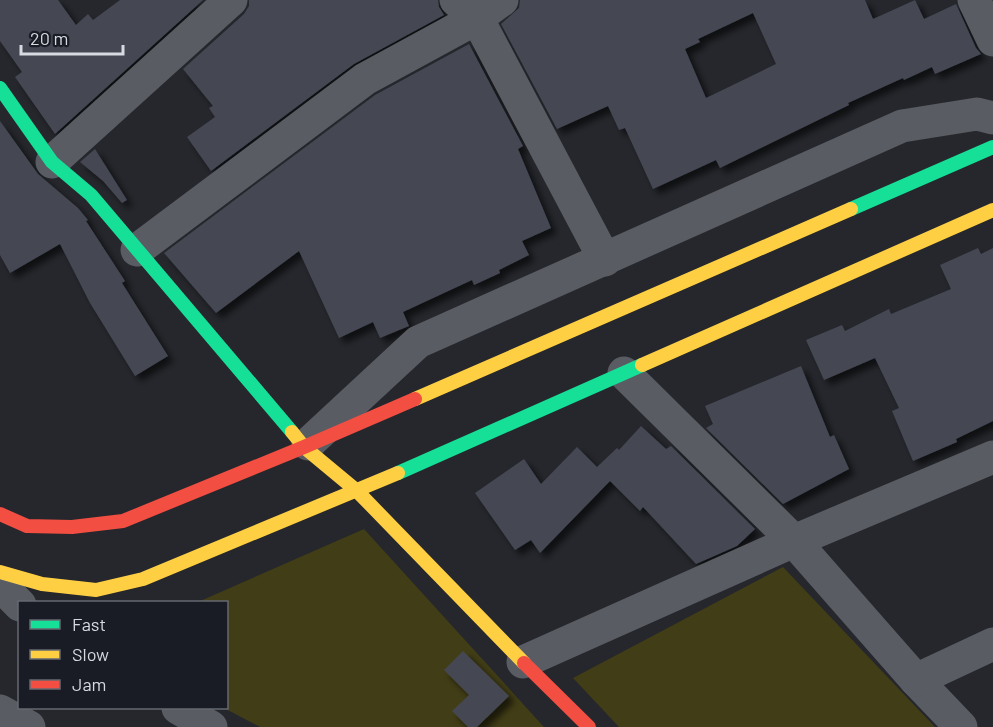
<svg xmlns="http://www.w3.org/2000/svg" width="993" height="727" font-family="Barlow,sans-serif">
<style>
.green{fill:#413d16}
.building{fill:#444753;fill-rule:evenodd;filter:url(#shadow)}
.lines{fill:none;stroke-linecap:round;stroke-linejoin:round}
.street{stroke:#595c63;stroke-width:33}
.fast{stroke:#16e098;stroke-width:14}
.slow{stroke:#ffcf43;stroke-width:14}
.jam{stroke:#f24e42;stroke-width:14}
</style>
<defs>
<filter id="shadow"><feDropShadow dx="5.5" dy="5.5" stdDeviation="3" flood-color="#0009"/></filter>
</defs>
<rect width="100%" height="100%" fill="#25272c"/>
<g class="green">
<path d="M 364,529 L 544,727 L 260,727 L 224,708 L 226,708 L 226,602 L 198,602 Z"/>
<path d="M 783,567 L 935,727 L 619,727 L 573,678 Z"/>
</g>
<g class="building">
<path d="M 0,0 L 58,0 L 76,25 L 88,14 L 93,20 L 120,0 L 203,0 L 55,134 L 15,77 L 22,72 L 0,41 Z"/>
<path d="M 249,0 L 438,0 L 439,7 L 444,15 L 354,64 L 211,171 L 187,137 L 215,117 L 209,108 L 213,106 L 183,69 L 244,14 L 249,6 Z"/>
<path d="M 520,0 L 865,0 L 873,19 L 915,0 L 924,19 L 956,4 L 976,48 L 981,54 L 935,74 L 932,67 L 904,80 L 903,78 L 848,103 L 849,105 L 720,168 L 716,160 L 653,189 L 625,128 L 619,130 L 608,106 L 557,129 L 501,24 L 519,8 ZM 753,13 L 776,64 L 706,98 L 685,49 L 700,42 L 698,39 Z"/>
<path d="M 469,44 L 523,146 L 518,149 L 551,228 L 522,241 L 529,255 L 499,270 L 500,273 L 474,285 L 472,280 L 403,312 L 409,326 L 380,338 L 373,322 L 339,338 L 299,251 L 216,313 L 164,253 L 375,95 Z"/>
<path d="M 0,121 L 38,174 L 78,208 L 88,220 L 86,221 L 125,281 L 122,283 L 168,356 L 135,376 L 90,303 L 60,244 L 10,273 L 0,255 Z"/>
<path d="M 95,149 L 127,200 L 122,203 L 103,181 L 80,162 Z"/>
<path d="M 978,248 L 981,254 L 993,248 L 993,421 L 956,439 L 957,442 L 913,461 L 892,411 L 899,408 L 875,358 L 824,380 L 806,340 L 842,325 L 845,331 L 889,309 L 891,314 L 951,289 L 940,265 Z"/>
<path d="M 801,366 L 830,437 L 834,435 L 849,469 L 783,504 L 706,428 L 713,424 L 705,406 Z"/>
<path d="M 641,426 L 666,449 L 671,446 L 755,529 L 737,546 L 696,564 L 643,507 L 640,511 L 610,481 L 540,553 L 531,540 L 515,550 L 475,493 L 524,459 L 541,484 L 577,447 L 597,467 L 617,448 L 619,450 Z"/>
<path d="M 463,651 L 509,696 L 477,727 L 468,727 L 452,711 L 469,695 L 444,670 Z"/>
</g>
<g class="lines">
<g class="street">
<path d="M 456,0 L 477,18 L 605,260"/>
<path d="M 974,0 L 993,40"/>
<path d="M 52,162 L 231,0"/>
<path d="M 137,250 L 365,79 L 477,18 L 502,0"/>
<path d="M 624,373 L 794,541 L 916,680 L 961,727"/>
<path d="M 308,444 L 418,342 L 902,126 L 977,114 L 993,118"/>
<path d="M 0,585 L 20,605"/>
<path d="M 523,662 L 794,541 L 993,457"/>
<path d="M 916,680 L 993,644"/>
<path d="M 178,708 L 211,727"/>
<path d="M 0,711 L 29,727"/>
</g>
<g class="fast">
<path d="M 0,88 L 52,162 L 91,195 L 292,432"/>
<path d="M 851,209 L 993,147"/>
<path d="M 398,473 L 642,365"/>
</g>
<g class="slow">
<path d="M 642,365 L 993,210"/>
<path d="M 415,399 L 851,209"/>
<path d="M 292,432 L 304,447 L 357,491 L 524,663"/>
<path d="M 0,572 L 42,584 L 96,590 L 143,579 L 398,473"/>
</g>
<g class="jam">
<path d="M 0,514 L 27,526 L 72,527 L 123,521 L 304,447 L 415,399"/>
<path d="M 524,663 L 589,727"/>
</g>
</g>
<rect x="18" y="601" width="210" height="108" fill="#191c25" stroke="#656870" stroke-width="1.5"/>
<rect x="30" y="620" width="30" height="9" fill="#16e098" stroke="#656870" stroke-width="1.5"/>
<text x="72" y="631" font-size="18" fill="#d8dae1">Fast</text>
<rect x="30" y="650" width="30" height="9" fill="#ffcf43" stroke="#656870" stroke-width="1.5"/>
<text x="72" y="661" font-size="18" fill="#d8dae1">Slow</text>
<rect x="30" y="680" width="30" height="9" fill="#f24e42" stroke="#656870" stroke-width="1.5"/>
<text x="72" y="691" font-size="18" fill="#d8dae1">Jam</text>
<path d="M21 45v9h102v-9" fill="none" stroke="#d8dae1" stroke-width="3"/>
<text x="30" y="45" font-size="18" fill="#d8dae1" stroke="#191c25" stroke-width="4.5" paint-order="stroke">20 m</text>
</svg>
